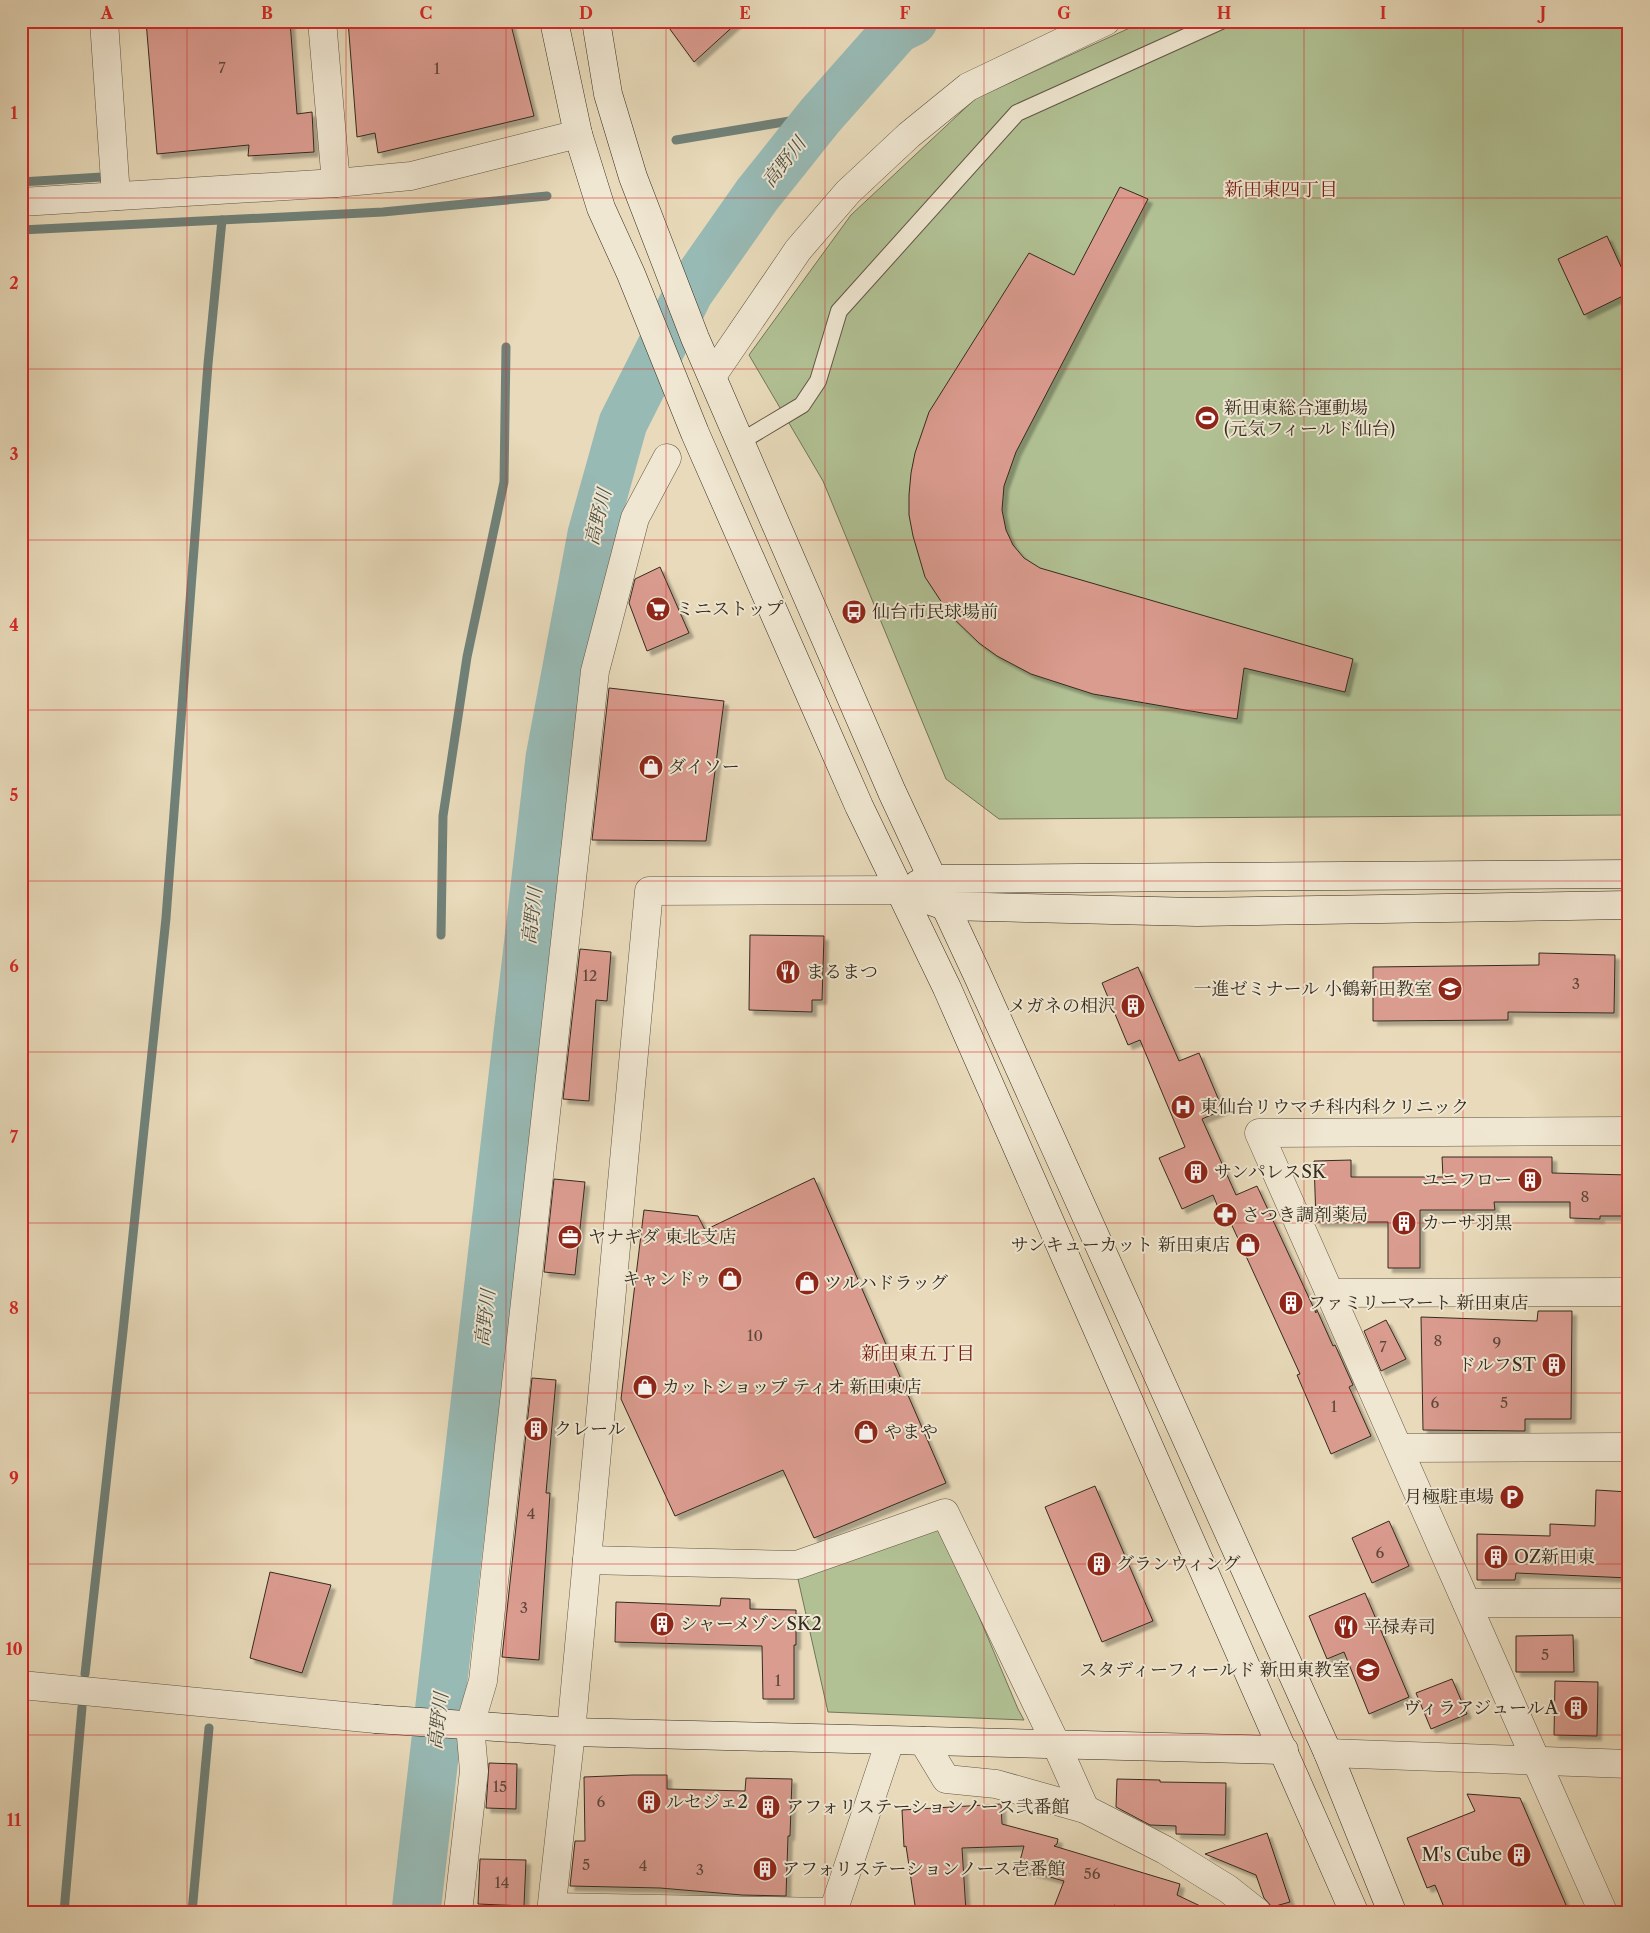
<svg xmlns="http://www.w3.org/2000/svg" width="1650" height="1933" font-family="'Libre Caslon Text','Noto Serif JP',serif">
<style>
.green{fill:#b1c194;stroke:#72765a}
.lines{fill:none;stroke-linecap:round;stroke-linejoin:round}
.stream{stroke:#708179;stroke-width:9}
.river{stroke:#98bab5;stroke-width:49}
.building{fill:#db9c90;stroke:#342b1f;filter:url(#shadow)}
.lane-casing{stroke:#615746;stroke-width:18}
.street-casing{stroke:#615746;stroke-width:29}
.secondary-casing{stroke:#342b1f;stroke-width:29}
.lane{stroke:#f0e7d2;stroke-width:16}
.street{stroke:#f0e7d2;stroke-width:28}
.secondary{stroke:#f0e7d2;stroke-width:28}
.grid{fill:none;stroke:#d62828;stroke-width:1;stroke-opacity:0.55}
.labels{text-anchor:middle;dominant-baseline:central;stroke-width:4;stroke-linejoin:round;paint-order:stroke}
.number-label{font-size:15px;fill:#5e473b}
.poi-label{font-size:18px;fill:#342b1f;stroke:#f0e7d2;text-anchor:start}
.water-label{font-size:19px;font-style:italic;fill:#4d4f44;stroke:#f0e7d2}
.neighbourhood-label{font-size:19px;fill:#7a1f14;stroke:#f0e7d2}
.neatline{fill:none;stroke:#d62828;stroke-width:2}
.grid-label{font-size:16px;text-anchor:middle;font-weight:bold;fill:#d62828}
</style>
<defs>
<filter id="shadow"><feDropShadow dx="4.5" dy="4.5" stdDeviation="1" flood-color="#0004"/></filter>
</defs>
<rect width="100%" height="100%" fill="#e8daba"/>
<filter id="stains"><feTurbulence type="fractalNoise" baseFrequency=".004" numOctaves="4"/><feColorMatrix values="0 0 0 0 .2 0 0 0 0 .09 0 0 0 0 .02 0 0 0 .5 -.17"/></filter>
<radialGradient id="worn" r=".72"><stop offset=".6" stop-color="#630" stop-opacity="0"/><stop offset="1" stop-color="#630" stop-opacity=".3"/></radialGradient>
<g class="green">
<path d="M 1145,21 L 1629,21 L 1629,815 L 999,819 L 946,779 L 823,481 L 749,355 L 851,215 L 976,98 Z"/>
<path d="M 936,1527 L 953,1555 L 1018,1709 L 1024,1720 L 828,1712 L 798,1579 Z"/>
</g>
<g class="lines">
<g class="stream">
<path d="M 676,140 L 820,116"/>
<path d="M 21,182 L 102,177"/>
<path d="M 21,230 L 383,212 L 547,196"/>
<path d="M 441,935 L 443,816 L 467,657 L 504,482 L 506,347"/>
<path d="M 85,1674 L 123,1331 L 166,918 L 208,364 L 222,220"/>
<path d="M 64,1912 L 82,1707"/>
<path d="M 192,1912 L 209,1728"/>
</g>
<path class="river" d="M 416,1912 L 550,758 L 592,534 L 623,423 L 689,292 L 757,195 L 820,116 L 897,29 L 913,21"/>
</g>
<g class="building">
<path d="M 146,21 L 290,21 L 297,114 L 312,112 L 314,152 L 248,156 L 249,145 L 157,154 Z"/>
<path d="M 348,21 L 510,21 L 534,116 L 378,153 L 375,133 L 357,137 Z"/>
<path d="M 664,21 L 739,21 L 694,62 Z"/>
<path d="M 1120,187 L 1148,199 L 1016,452 L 1004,486 L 1002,510 L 1006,530 L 1013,545 L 1024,558 L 1040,568 L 1353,659 L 1345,692 L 1244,668 L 1237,719 L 1093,694 L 1031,674 L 997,656 L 979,643 L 950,615 L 925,577 L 913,536 L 909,515 L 909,495 L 911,473 L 915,453 L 929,412 L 1029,253 L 1074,275 Z"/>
<path d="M 1607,236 L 1629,284 L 1629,293 L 1584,315 L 1558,259 Z"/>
<path d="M 660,567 L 689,633 L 647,651 L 629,603 L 635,579 Z"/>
<path d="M 609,688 L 724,701 L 706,841 L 592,840 Z"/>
<path d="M 750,935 L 824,936 L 822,1000 L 812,1000 L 812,1012 L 749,1010 Z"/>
<path d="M 580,949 L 611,952 L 607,1001 L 596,1000 L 589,1101 L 563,1099 Z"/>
<path d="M 1539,953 L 1615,955 L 1614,1013 L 1508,1012 L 1508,1020 L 1373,1021 L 1373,967 L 1539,965 Z"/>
<path d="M 1138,967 L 1179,1061 L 1199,1053 L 1223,1110 L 1202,1119 L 1236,1195 L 1257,1186 L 1316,1313 L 1316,1308 L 1333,1346 L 1335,1345 L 1353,1385 L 1349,1387 L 1371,1436 L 1331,1454 L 1297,1375 L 1300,1374 L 1229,1219 L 1224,1222 L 1213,1195 L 1182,1209 L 1159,1158 L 1185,1147 L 1140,1040 L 1128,1045 L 1102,983 Z"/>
<path d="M 1442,1157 L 1552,1157 L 1552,1173 L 1629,1175 L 1629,1216 L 1600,1216 L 1600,1219 L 1570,1218 L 1570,1202 L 1494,1202 L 1495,1210 L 1420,1210 L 1420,1268 L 1388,1268 L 1388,1222 L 1316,1222 L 1314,1161 L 1351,1160 L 1351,1177 L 1443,1177 Z"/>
<path d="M 814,1178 L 946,1483 L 814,1538 L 783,1470 L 675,1516 L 621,1399 L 644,1210 L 698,1216 L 705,1230 Z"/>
<path d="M 554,1179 L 585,1182 L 575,1275 L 544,1272 Z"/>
<path d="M 1538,1311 L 1572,1311 L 1571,1419 L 1525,1419 L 1525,1431 L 1423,1430 L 1421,1317 L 1537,1321 Z"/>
<path d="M 1386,1320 L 1406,1359 L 1381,1371 L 1364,1331 Z"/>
<path d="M 532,1378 L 556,1380 L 546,1493 L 550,1493 L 539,1660 L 502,1657 Z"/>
<path d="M 1095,1486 L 1153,1621 L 1102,1642 L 1045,1507 Z"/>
<path d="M 1596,1490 L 1629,1492 L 1629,1578 L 1516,1573 L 1515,1580 L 1477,1580 L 1477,1534 L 1550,1536 L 1550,1524 L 1595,1526 Z"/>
<path d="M 1389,1521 L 1409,1566 L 1372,1583 L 1352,1538 Z"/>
<path d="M 270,1572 L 331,1585 L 302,1673 L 250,1658 Z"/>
<path d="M 1365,1593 L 1409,1697 L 1369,1714 L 1344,1652 L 1327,1659 L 1309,1616 Z"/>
<path d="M 721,1598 L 750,1599 L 750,1609 L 796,1610 L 796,1645 L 794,1645 L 794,1699 L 763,1699 L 762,1646 L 615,1642 L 616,1602 L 720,1606 Z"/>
<path d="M 1573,1635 L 1574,1672 L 1516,1672 L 1516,1636 Z"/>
<path d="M 1452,1679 L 1467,1714 L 1431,1729 L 1416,1693 Z"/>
<path d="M 1555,1681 L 1598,1682 L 1597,1736 L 1554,1735 Z"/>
<path d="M 489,1763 L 517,1764 L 516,1809 L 486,1808 Z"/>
<path d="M 633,1775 L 667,1775 L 667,1789 L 745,1791 L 746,1778 L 792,1779 L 790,1836 L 788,1836 L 786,1896 L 742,1895 L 660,1888 L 570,1886 L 575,1841 L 585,1841 L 584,1777 Z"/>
<path d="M 1117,1779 L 1160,1780 L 1160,1782 L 1226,1783 L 1225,1835 L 1176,1834 L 1176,1826 L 1150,1825 L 1116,1807 Z"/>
<path d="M 1467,1794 L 1520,1798 L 1569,1912 L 1446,1912 L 1435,1885 L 1427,1888 L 1407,1838 L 1475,1811 Z"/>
<path d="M 1001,1804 L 1002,1824 L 1058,1839 L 1057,1844 L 1054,1846 L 1180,1884 L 1177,1895 L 1213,1912 L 1135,1912 L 1114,1905 L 1111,1912 L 1052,1912 L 1064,1881 L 1018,1868 L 1024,1846 L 962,1848 L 966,1912 L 916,1912 L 906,1846 L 904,1847 L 902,1810 Z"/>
<path d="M 1267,1833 L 1290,1902 L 1272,1907 L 1264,1898 L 1256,1875 L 1205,1854 Z"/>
<path d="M 480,1859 L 526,1860 L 524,1906 L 478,1904 Z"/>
</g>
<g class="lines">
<defs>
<path id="lane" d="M 740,442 L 802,405 L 818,381 L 839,311 L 1017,113 L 1221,21"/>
<g id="street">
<path d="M 104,21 L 116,196"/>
<path d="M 322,21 L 336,183"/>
<path d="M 21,202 L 336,183 L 411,176 L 578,134"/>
<path d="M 712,376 L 798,250 L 848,192 L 909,135 L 968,87 L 1106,21"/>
<path d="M 1330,1293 L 1629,1292"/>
<path d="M 1399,1448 L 1629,1447"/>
<path d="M 587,1560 L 797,1565 L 945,1513 L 1056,1744 L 1085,1809"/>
<path d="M 1467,1603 L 1629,1603"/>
<path d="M 21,1685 L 376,1719"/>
<path d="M 923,1741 L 946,1779 L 996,1784 L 1085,1809 L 1165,1850 L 1228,1889 L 1257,1912"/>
<path d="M 1328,1753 L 1629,1764"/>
<path d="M 552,1907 L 823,1912"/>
<path d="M 458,1912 L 474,1771 L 470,1725 L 483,1681 L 595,671 L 635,518 L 667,458"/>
<path d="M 551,1912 L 571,1732 L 649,891 L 900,890"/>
<path d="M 833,1912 L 890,1741"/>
<path d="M 1603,1912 L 1259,1133 L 1629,1131"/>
</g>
<g id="secondary">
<path d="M 554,21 L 578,134 L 601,208 L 631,274 L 695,433 L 859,806 L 947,988 L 1354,1912"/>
<path d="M 596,21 L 608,94 L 633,177 L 695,338 L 892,792 L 977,974 L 1328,1753 L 1392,1912"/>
<path d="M 918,884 L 933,879 L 1629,874"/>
<path d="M 931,901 L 945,906 L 1197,912 L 1629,905"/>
<path d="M 376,1719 L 571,1732 L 1284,1750"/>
</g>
</defs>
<use href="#lane" class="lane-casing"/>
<use href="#street" class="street-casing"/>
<use href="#secondary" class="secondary-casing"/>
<use href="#lane" class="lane"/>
<use href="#street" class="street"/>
<use href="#secondary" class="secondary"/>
</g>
<path class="grid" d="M 187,21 L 187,1912M 346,21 L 346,1912M 506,21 L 506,1912M 666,21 L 666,1912M 825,21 L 825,1912M 984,21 L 984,1912M 1144,21 L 1144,1912M 1304,21 L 1304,1912M 1463,21 L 1463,1912M 21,198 L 1629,198M 21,369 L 1629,369M 21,540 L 1629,540M 21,710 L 1629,710M 21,881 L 1629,881M 21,1052 L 1629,1052M 21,1223 L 1629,1223M 21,1393 L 1629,1393M 21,1564 L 1629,1564M 21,1735 L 1629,1735"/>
<defs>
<symbol id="stadium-disc" viewBox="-11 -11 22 22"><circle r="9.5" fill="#8f2418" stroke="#f0e7d2"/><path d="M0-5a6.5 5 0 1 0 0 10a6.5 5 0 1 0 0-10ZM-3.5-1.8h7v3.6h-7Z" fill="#fff"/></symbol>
<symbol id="supermarket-disc" viewBox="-11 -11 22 22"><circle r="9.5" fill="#8f2418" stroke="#f0e7d2"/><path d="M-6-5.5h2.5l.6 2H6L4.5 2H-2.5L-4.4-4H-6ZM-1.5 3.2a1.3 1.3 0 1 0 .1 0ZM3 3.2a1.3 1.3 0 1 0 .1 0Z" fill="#fff"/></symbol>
<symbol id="bus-disc" viewBox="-11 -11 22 22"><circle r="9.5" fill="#8f2418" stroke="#f0e7d2"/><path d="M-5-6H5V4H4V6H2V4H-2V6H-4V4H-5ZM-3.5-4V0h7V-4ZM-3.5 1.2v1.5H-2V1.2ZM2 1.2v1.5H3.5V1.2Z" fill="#fff"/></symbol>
<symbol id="shop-disc" viewBox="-11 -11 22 22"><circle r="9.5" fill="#8f2418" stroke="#f0e7d2"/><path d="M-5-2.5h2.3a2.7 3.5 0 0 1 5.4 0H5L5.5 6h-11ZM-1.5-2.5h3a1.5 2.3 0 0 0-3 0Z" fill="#fff"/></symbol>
<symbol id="restaurant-disc" viewBox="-11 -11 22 22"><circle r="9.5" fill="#8f2418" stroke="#f0e7d2"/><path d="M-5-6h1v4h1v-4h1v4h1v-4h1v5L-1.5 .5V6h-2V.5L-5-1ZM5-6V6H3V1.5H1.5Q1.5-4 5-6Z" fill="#fff"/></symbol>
<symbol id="school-disc" viewBox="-11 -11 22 22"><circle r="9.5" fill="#8f2418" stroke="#f0e7d2"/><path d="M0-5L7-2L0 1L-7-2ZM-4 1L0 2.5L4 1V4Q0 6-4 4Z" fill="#fff"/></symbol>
<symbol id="building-disc" viewBox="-11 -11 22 22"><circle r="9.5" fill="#8f2418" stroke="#f0e7d2"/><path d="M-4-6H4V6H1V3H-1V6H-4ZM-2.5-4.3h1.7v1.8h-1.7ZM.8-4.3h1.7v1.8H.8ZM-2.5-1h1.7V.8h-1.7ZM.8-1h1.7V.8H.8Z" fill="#fff"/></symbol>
<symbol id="hospital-disc" viewBox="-11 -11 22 22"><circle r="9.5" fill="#8f2418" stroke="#f0e7d2"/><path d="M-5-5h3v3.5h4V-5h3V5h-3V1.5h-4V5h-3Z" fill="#fff"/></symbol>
<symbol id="pharmacy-disc" viewBox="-11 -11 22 22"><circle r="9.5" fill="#8f2418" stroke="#f0e7d2"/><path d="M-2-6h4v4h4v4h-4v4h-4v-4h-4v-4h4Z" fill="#fff"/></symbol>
<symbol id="office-disc" viewBox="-11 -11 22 22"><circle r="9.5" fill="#8f2418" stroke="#f0e7d2"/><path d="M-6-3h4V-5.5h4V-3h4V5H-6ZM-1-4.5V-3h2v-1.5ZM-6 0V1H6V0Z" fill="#fff"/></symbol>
<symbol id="parking-disc" viewBox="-11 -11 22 22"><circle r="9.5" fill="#8f2418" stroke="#f0e7d2"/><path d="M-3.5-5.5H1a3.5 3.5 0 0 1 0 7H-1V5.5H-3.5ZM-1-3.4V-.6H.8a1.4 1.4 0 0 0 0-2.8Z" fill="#fff"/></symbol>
</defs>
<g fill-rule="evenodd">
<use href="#stadium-disc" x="1193" y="404" width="28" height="28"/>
<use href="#supermarket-disc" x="644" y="595" width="28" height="28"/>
<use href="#bus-disc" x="840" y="598" width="28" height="28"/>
<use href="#shop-disc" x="637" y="753" width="28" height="28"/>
<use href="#restaurant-disc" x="774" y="958" width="28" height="28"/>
<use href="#school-disc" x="1436" y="975" width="28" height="28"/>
<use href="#building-disc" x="1119" y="992" width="28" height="28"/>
<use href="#hospital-disc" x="1169" y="1093" width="28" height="28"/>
<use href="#building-disc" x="1182" y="1158" width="28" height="28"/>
<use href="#building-disc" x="1516" y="1166" width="28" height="28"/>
<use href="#pharmacy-disc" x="1211" y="1201" width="28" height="28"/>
<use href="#building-disc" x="1390" y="1209" width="28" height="28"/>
<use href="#office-disc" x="556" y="1223" width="28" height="28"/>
<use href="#shop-disc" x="1234" y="1231" width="28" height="28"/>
<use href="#shop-disc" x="716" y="1265" width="28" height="28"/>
<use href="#shop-disc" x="793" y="1269" width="28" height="28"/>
<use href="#building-disc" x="1277" y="1289" width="28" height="28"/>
<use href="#building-disc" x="1540" y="1351" width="28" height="28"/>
<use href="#shop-disc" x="631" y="1373" width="28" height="28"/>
<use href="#building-disc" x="522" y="1415" width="28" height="28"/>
<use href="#shop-disc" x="852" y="1418" width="28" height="28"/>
<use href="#parking-disc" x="1498" y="1483" width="28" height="28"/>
<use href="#building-disc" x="1482" y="1543" width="28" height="28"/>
<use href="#building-disc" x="1085" y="1550" width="28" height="28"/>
<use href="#building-disc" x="648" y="1610" width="28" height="28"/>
<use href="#restaurant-disc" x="1332" y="1613" width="28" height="28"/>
<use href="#school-disc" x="1354" y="1656" width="28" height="28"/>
<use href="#building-disc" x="1562" y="1694" width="28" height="28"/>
<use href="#building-disc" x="635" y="1788" width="28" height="28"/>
<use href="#building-disc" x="754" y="1793" width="28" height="28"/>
<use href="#building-disc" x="1505" y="1841" width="28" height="28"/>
<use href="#building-disc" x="751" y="1855" width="28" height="28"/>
</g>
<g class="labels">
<g class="number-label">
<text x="222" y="67">7</text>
<text x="437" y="68">1</text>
<text x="590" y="975">12</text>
<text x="1576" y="983">3</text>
<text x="1585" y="1196">8</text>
<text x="755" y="1335">10</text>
<text x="1438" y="1340">8</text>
<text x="1497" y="1342">9</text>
<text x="1383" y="1346">7</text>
<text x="1435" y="1402">6</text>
<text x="1504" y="1402">5</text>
<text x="1334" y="1406">1</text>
<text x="531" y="1513">4</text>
<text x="1380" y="1552">6</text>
<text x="524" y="1607">3</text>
<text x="1545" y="1654">5</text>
<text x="778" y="1680">1</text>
<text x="500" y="1786">15</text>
<text x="601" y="1801">6</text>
<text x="586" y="1864">5</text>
<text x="643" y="1865">4</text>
<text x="700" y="1869">3</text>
<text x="1092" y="1873">56</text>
<text x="502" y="1882">14</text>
</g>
<g class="poi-label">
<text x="1224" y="408">新田東総合運動場<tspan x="1224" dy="21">(元気フィールド仙台)</tspan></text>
<text x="676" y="609">ミニストップ</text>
<text x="872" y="612">仙台市民球場前</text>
<text x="668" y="767">ダイソー</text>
<text x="806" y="972">まるまつ</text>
<text x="1432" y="989" text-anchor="end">一進ゼミナール 小鶴新田教室</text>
<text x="1116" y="1006" text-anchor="end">メガネの相沢</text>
<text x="1200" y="1107">東仙台リウマチ科内科クリニック</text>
<text x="1214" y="1172">サンパレスSK</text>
<text x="1512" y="1180" text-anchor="end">ユニフロー</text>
<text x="1242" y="1215">さつき調剤薬局</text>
<text x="1422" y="1223">カーサ羽黒</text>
<text x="588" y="1237">ヤナギダ 東北支店</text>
<text x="1230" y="1245" text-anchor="end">サンキューカット 新田東店</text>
<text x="712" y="1279" text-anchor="end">キャンドゥ</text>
<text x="824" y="1283">ツルハドラッグ</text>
<text x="1308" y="1303">ファミリーマート 新田東店</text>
<text x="1536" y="1365" text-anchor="end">ドルフST</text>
<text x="662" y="1387">カットショップ ティオ 新田東店</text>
<text x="554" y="1429">クレール</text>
<text x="884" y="1432">やまや</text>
<text x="1494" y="1497" text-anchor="end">月極駐車場</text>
<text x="1514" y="1557">OZ新田東</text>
<text x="1116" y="1564">グランウィング</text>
<text x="680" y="1624">シャーメゾンSK2</text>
<text x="1364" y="1627">平禄寿司</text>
<text x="1350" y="1670" text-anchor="end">スタディーフィールド 新田東教室</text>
<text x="1558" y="1708" text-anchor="end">ヴィラアジュールA</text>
<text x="666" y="1802">ルセジェ2</text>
<text x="786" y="1807">アフォリステーションノース弐番館</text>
<text x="1502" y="1855" text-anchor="end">M's Cube</text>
<text x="782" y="1869">アフォリステーションノース壱番館</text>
</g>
<g class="water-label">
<text transform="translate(784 162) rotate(-52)">高野川</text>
<text transform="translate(598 517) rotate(-76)">高野川</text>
<text transform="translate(532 916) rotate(-83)">高野川</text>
<text transform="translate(485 1318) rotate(-83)">高野川</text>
<text transform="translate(438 1721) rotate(-83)">高野川</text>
</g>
<g class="neighbourhood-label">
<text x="1281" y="189">新田東四丁目</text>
<text x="918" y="1353">新田東五丁目</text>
</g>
</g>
<rect width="1650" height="1933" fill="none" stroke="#e8daba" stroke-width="55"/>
<rect x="28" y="28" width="1594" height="1878" class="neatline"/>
<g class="grid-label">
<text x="107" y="19">A</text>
<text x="267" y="19">B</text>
<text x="426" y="19">C</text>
<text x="586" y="19">D</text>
<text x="745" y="19">E</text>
<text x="905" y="19">F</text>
<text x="1064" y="19">G</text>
<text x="1224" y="19">H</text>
<text x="1383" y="19">I</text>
<text x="1543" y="19">J</text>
<text x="14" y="119">1</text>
<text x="14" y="289">2</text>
<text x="14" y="460">3</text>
<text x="14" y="631">4</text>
<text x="14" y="801">5</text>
<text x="14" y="972">6</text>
<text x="14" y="1143">7</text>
<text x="14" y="1314">8</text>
<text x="14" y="1484">9</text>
<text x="14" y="1655">10</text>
<text x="14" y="1826">11</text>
</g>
<rect width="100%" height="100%" filter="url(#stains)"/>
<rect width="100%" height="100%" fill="url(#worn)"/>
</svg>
